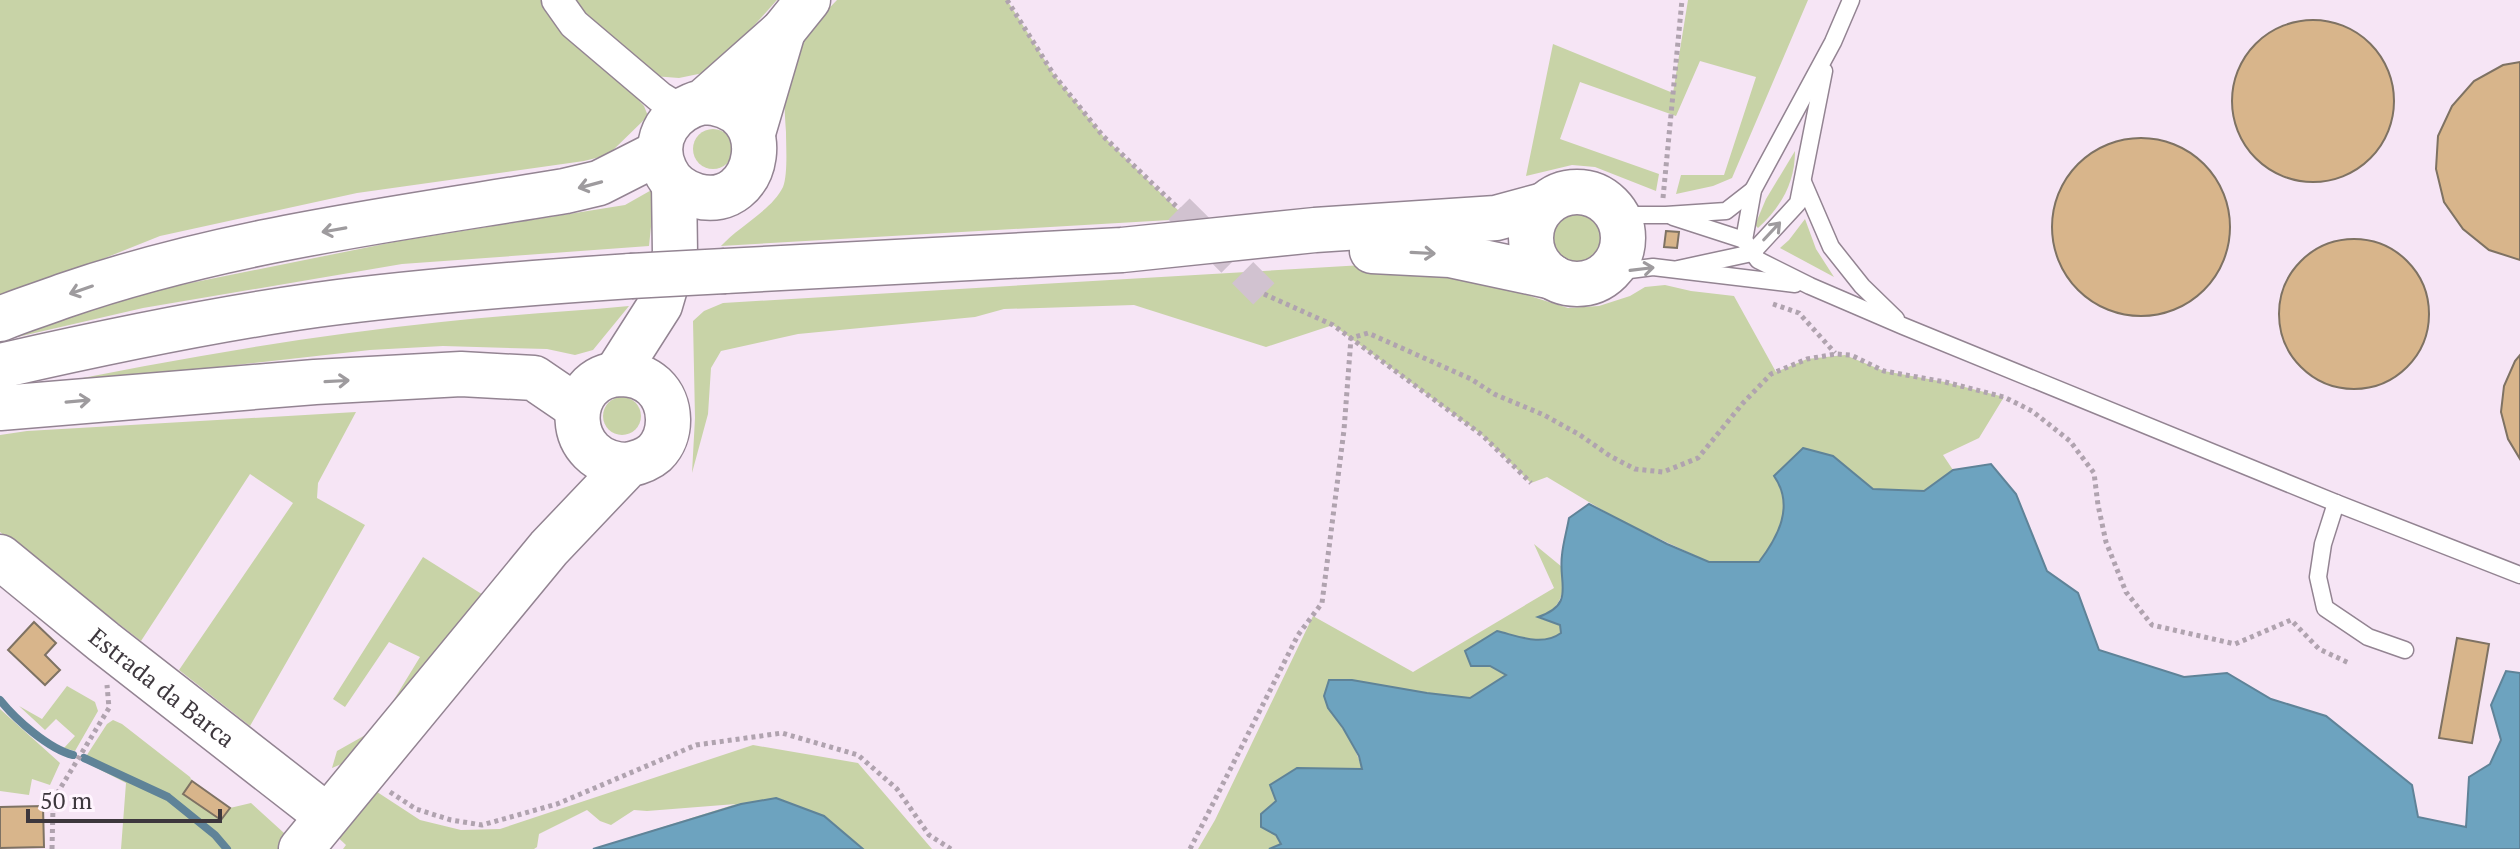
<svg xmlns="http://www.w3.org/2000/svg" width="2520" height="849" font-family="'PT Serif',serif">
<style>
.green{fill:#c8d3a7}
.water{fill:#6da3bf;stroke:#5f8398;stroke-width:2}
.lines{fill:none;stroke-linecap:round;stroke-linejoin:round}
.stream{stroke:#5f8398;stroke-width:8}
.building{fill:#d8b58b;stroke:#7e7263;stroke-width:2}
.street-tunnel{stroke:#d1c2d0;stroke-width:30;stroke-dasharray:30 15;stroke-linecap:butt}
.lane-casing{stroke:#938492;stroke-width:19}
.street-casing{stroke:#938492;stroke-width:33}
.secondary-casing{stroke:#938492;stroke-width:47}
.primary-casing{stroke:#938492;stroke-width:47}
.highway-casing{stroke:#938492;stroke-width:47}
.path{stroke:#b0a3af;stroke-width:5;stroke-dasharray:4 4;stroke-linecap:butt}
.lane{stroke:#fff;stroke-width:16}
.street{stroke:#fff;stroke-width:30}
.secondary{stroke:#fff;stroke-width:44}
.primary{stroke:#fff;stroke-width:44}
.highway{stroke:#fff;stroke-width:44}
.primary-bridge-casing{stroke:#938492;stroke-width:47;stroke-linecap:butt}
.primary-bridge{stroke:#fff;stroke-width:44}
.oneway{stroke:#9e9b9e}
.labels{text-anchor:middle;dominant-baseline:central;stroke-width:7;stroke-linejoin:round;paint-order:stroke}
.street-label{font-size:24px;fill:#3d373d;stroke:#fff5fe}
</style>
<rect width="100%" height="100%" fill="#f6e5f5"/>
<g class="green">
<path d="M 0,0 L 548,0 L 644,106 L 648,116 L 608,155 L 584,161 L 357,193 L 160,236 L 0,300 Z"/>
<path d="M 568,0 L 777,0 L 713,71 L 679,78 L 653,76 Z"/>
<path d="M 837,0 L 1007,0 L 1054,75 L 1103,136 L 1187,219 L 721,246 C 739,226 772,210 783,187 C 788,174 786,146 786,132 C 785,118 784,103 785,89 C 788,54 814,24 837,0 Z"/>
<path d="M 1688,0 L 1808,0 L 1732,178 L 1713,186 L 1676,194 L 1681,175 L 1724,175 L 1756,77 L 1700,61 L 1676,116 L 1580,82 L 1560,139 L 1659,174 L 1656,191 L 1595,167 L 1572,165 L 1526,176 L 1553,44 L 1673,93 Z"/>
<circle cx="713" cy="149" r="20"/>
<path d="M 1795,151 C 1795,183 1781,207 1758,228 L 1755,225 L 1766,199 Z"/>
<path d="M 655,188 L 649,246 L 402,264 L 143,308 L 0,341 L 141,293 L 399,241 L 625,205 Z"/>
<circle cx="1577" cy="238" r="27"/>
<path d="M 1805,219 L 1816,249 L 1834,277 L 1780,248 L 1789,240 Z"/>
<path d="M 1380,264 L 1486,274 L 1530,296 L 1568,308 L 1599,306 L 1630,296 L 1645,287 L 1665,285 L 1691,291 L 1734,296 L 1776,372 L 1807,359 L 1845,355 L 1884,371 L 1945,382 L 2004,397 L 1979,438 L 1943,455 L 1953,470 L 1924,491 L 1873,489 L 1833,456 L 1803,448 L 1790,462 L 1781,485 L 1785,510 L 1777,537 L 1759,562 L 1709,562 L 1619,520 L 1547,477 L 1531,483 L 1482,435 L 1333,325 L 1266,347 L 1134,305 L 1004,309 L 975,317 L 798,334 L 721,351 L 711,368 L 708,414 L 692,473 L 695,418 L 693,321 L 704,311 L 723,303 Z"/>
<path d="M 629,306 L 593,350 L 575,355 L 547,349 L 443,346 L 370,350 L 32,388 C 167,361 303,336 441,322 C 503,315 566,312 629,306 Z"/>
<circle cx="622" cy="416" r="19"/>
<path d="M 356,412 L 318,483 L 317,498 L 365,525 L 250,726 L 179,670 L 293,503 L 250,474 L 141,641 L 0,532 L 0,435 L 27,431 Z"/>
<path d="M 1534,544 L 1562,567 C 1565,591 1563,607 1539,618 L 1560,625 L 1561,633 C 1542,647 1518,636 1497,631 L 1471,666 L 1490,666 L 1507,675 L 1470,698 L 1427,693 L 1328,708 C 1342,727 1356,746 1362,769 L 1350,770 L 1276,801 L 1261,814 L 1281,844 L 1269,849 L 1198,849 L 1215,820 L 1313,616 L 1413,672 L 1554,588 Z"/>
<path d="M 423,557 L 488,598 L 358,757 L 332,768 L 337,751 L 376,729 L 420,657 L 389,642 L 345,707 L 333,699 Z"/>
<path d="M 67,686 L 95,702 L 98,711 L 75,751 L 64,748 L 75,736 L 56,719 L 45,730 L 19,706 L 42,719 Z"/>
<path d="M 0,709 L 60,763 L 50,785 L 32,779 L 29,795 L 0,791 Z"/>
<path d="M 113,720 L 122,724 L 190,777 L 192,781 L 184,794 L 221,820 L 230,808 L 251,803 L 284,833 L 285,849 L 121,849 L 126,783 L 83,761 L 107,724 Z"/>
<path d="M 753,745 L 858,763 L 932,849 L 593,849 L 736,804 L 647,811 L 634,810 L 611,825 L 600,821 L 587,810 L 539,834 L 537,847 L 534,849 L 343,849 L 346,845 L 331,831 L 371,788 L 420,820 L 461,830 L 500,829 Z"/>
</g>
<g class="water">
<path d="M 1803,448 L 1833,456 L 1873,489 L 1924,491 L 1953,470 L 1991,464 L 2016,494 L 2047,571 L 2078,593 L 2099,650 L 2184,677 L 2227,673 L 2271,699 L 2326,716 L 2412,785 L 2418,817 L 2466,827 L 2469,777 L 2490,764 L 2501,740 L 2491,705 L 2506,671 L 2520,673 L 2520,849 L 1269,849 L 1281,844 L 1276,835 L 1261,827 L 1261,814 L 1276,801 L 1270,785 L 1297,768 L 1362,769 L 1359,756 L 1343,728 L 1328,708 L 1324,696 L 1329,680 L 1352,680 L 1427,693 L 1470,698 L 1506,675 L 1490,666 L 1471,666 L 1465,651 L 1497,631 C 1518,636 1542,647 1561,633 L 1560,625 L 1538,617 C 1576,604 1558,584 1562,555 C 1563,543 1567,530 1569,518 L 1589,504 L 1667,544 L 1709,562 L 1759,562 C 1778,537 1795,506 1774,476 Z"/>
<path d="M 776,798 L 824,816 L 863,849 L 593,849 L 741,804 Z"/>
</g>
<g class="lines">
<g class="stream">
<path d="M 0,700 C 16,720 49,749 73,755"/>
<path d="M 84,758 L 168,797 L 215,835 L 227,849"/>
</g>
</g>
<g class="building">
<circle cx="2313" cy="101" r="81"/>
<path d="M 2520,62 L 2520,260 L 2489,250 L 2463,229 L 2444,202 L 2436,169 L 2438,136 L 2452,106 L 2474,81 L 2503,65 Z"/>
<circle cx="2141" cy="227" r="89"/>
<path d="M 1666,231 L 1679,232 L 1677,248 L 1664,247 Z"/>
<circle cx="2354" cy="314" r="75"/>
<path d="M 2520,355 L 2520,459 L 2508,439 L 2501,412 L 2504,386 L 2515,361 Z"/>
<path d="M 34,622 L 56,643 L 45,655 L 60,670 L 45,685 L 8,650 Z"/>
<path d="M 2457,638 L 2489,644 L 2472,743 L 2439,738 Z"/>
<path d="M 192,781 L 230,808 L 221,820 L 183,794 Z"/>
<path d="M 43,806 L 44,847 L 0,848 L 0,807 Z"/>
</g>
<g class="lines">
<path class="street-tunnel" d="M 1179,209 L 1264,294"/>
<defs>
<g id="lane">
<path d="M 1851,0 L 1833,42 L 1753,190 L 1744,240 L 1758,260 L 1810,286 L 1903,326 L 2336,503 L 2520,575"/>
<path d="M 1803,182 L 1831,247 L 1862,286 L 1896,319"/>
<path d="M 1618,215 L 1666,215 L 1726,211 L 1753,190"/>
<path d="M 1673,217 L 1744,240"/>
<path d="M 1678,269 L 1752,253 L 1798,203 L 1824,71"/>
<path d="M 1606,273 L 1653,267 L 1795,284"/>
<path d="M 2336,503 L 2323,544 L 2318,577 L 2325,608 L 2368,637 L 2405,650"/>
</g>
<path id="street" d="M 557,0 L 574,24 L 660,97 L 681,110"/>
<g id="secondary">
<path d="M 703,102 C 782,104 761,213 697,196 C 683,192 671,184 665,170 C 650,138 672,109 703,102 L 783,31 L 808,0"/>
<path d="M 753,133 L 783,31"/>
<path d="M 616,374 L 660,305 L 675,254 L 674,184"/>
<path id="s1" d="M 0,557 L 104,642 L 327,816"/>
<path d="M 301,849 L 549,548 L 628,465 C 637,463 647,460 655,453 C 673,435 672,403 654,386 C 645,378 633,374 621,374 C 561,376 563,465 628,465"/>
</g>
<g id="primary">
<circle cx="1577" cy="238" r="46"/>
<path d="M 1372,251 L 1450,255 L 1553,277"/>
<path d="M 725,271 L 1122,250 L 1315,230 L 1496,218 L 1544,205"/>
<path d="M 0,366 C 105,342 210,320 316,305 C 421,291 526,283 631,276"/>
</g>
<g id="highway">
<path d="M 0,319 C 21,310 42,304 63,296 C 225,240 396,219 565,191 L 599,183 L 660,152"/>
<path d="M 0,408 L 315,382 L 461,374 L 534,378 L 578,408"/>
</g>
</defs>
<use href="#lane" class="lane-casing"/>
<use href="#street" class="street-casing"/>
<use href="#secondary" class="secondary-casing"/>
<use href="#primary" class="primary-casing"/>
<use href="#highway" class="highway-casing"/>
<g class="path">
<path d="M 1007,0 L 1054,75 L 1103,136 L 1179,209"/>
<path d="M 1663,198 L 1682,0"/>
<path d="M 1264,294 L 1333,325 L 1482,435 L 1531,483"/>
<path d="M 1773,304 L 1799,313 L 1835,353"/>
<path d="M 390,792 L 416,809 L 451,820 L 482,825 L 557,804 L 696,745 L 782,733 L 858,755 L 897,789 L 929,835 L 951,849"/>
<path d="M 52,849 L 53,807 L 58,792 L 109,708 L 107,685"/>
<path d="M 1190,849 L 1298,635 L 1322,603 L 1344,430 L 1351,338 L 1368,333 L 1471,379 L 1494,394 L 1544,415 L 1580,435 L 1610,456 L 1635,469 L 1663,472 L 1698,458 L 1743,403 L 1771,374 L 1807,359 L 1836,354 L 1851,355 L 1884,371 L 1945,382 L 2004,397 L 2032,411 L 2070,441 L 2094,473 L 2098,505 L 2106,542 L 2126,592 L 2152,625 L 2235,644 L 2291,620 L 2319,649 L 2349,663"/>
</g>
<use href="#lane" class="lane"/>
<use href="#street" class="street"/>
<use href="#secondary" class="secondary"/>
<use href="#primary" class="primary"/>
<use href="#highway" class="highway"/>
<defs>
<path id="primary-bridge" d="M 631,276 L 725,271"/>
</defs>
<use href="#primary-bridge" class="primary-bridge-casing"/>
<use href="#primary-bridge" class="primary-bridge"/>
</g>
<defs><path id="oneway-shaft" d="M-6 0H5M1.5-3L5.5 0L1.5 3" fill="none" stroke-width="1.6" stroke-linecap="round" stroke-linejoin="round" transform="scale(2)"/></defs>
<g class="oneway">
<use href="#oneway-shaft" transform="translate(590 185) rotate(165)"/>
<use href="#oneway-shaft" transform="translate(334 230) rotate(170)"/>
<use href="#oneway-shaft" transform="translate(1772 231) rotate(-47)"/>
<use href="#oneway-shaft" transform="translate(1423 253) rotate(3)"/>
<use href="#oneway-shaft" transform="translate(1642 269) rotate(-7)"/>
<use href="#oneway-shaft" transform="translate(81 290) rotate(161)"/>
<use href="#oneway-shaft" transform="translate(337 381) rotate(-3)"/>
<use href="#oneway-shaft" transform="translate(78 401) rotate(-5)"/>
</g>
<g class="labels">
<g class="street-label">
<text stroke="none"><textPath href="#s1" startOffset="208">Estrada da Barca</textPath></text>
</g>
</g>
<path d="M28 809v12h192v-12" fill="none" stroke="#3d373d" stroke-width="4"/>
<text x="40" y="809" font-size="24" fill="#3d373d" stroke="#fff5fe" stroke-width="6" paint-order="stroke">50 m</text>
</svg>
